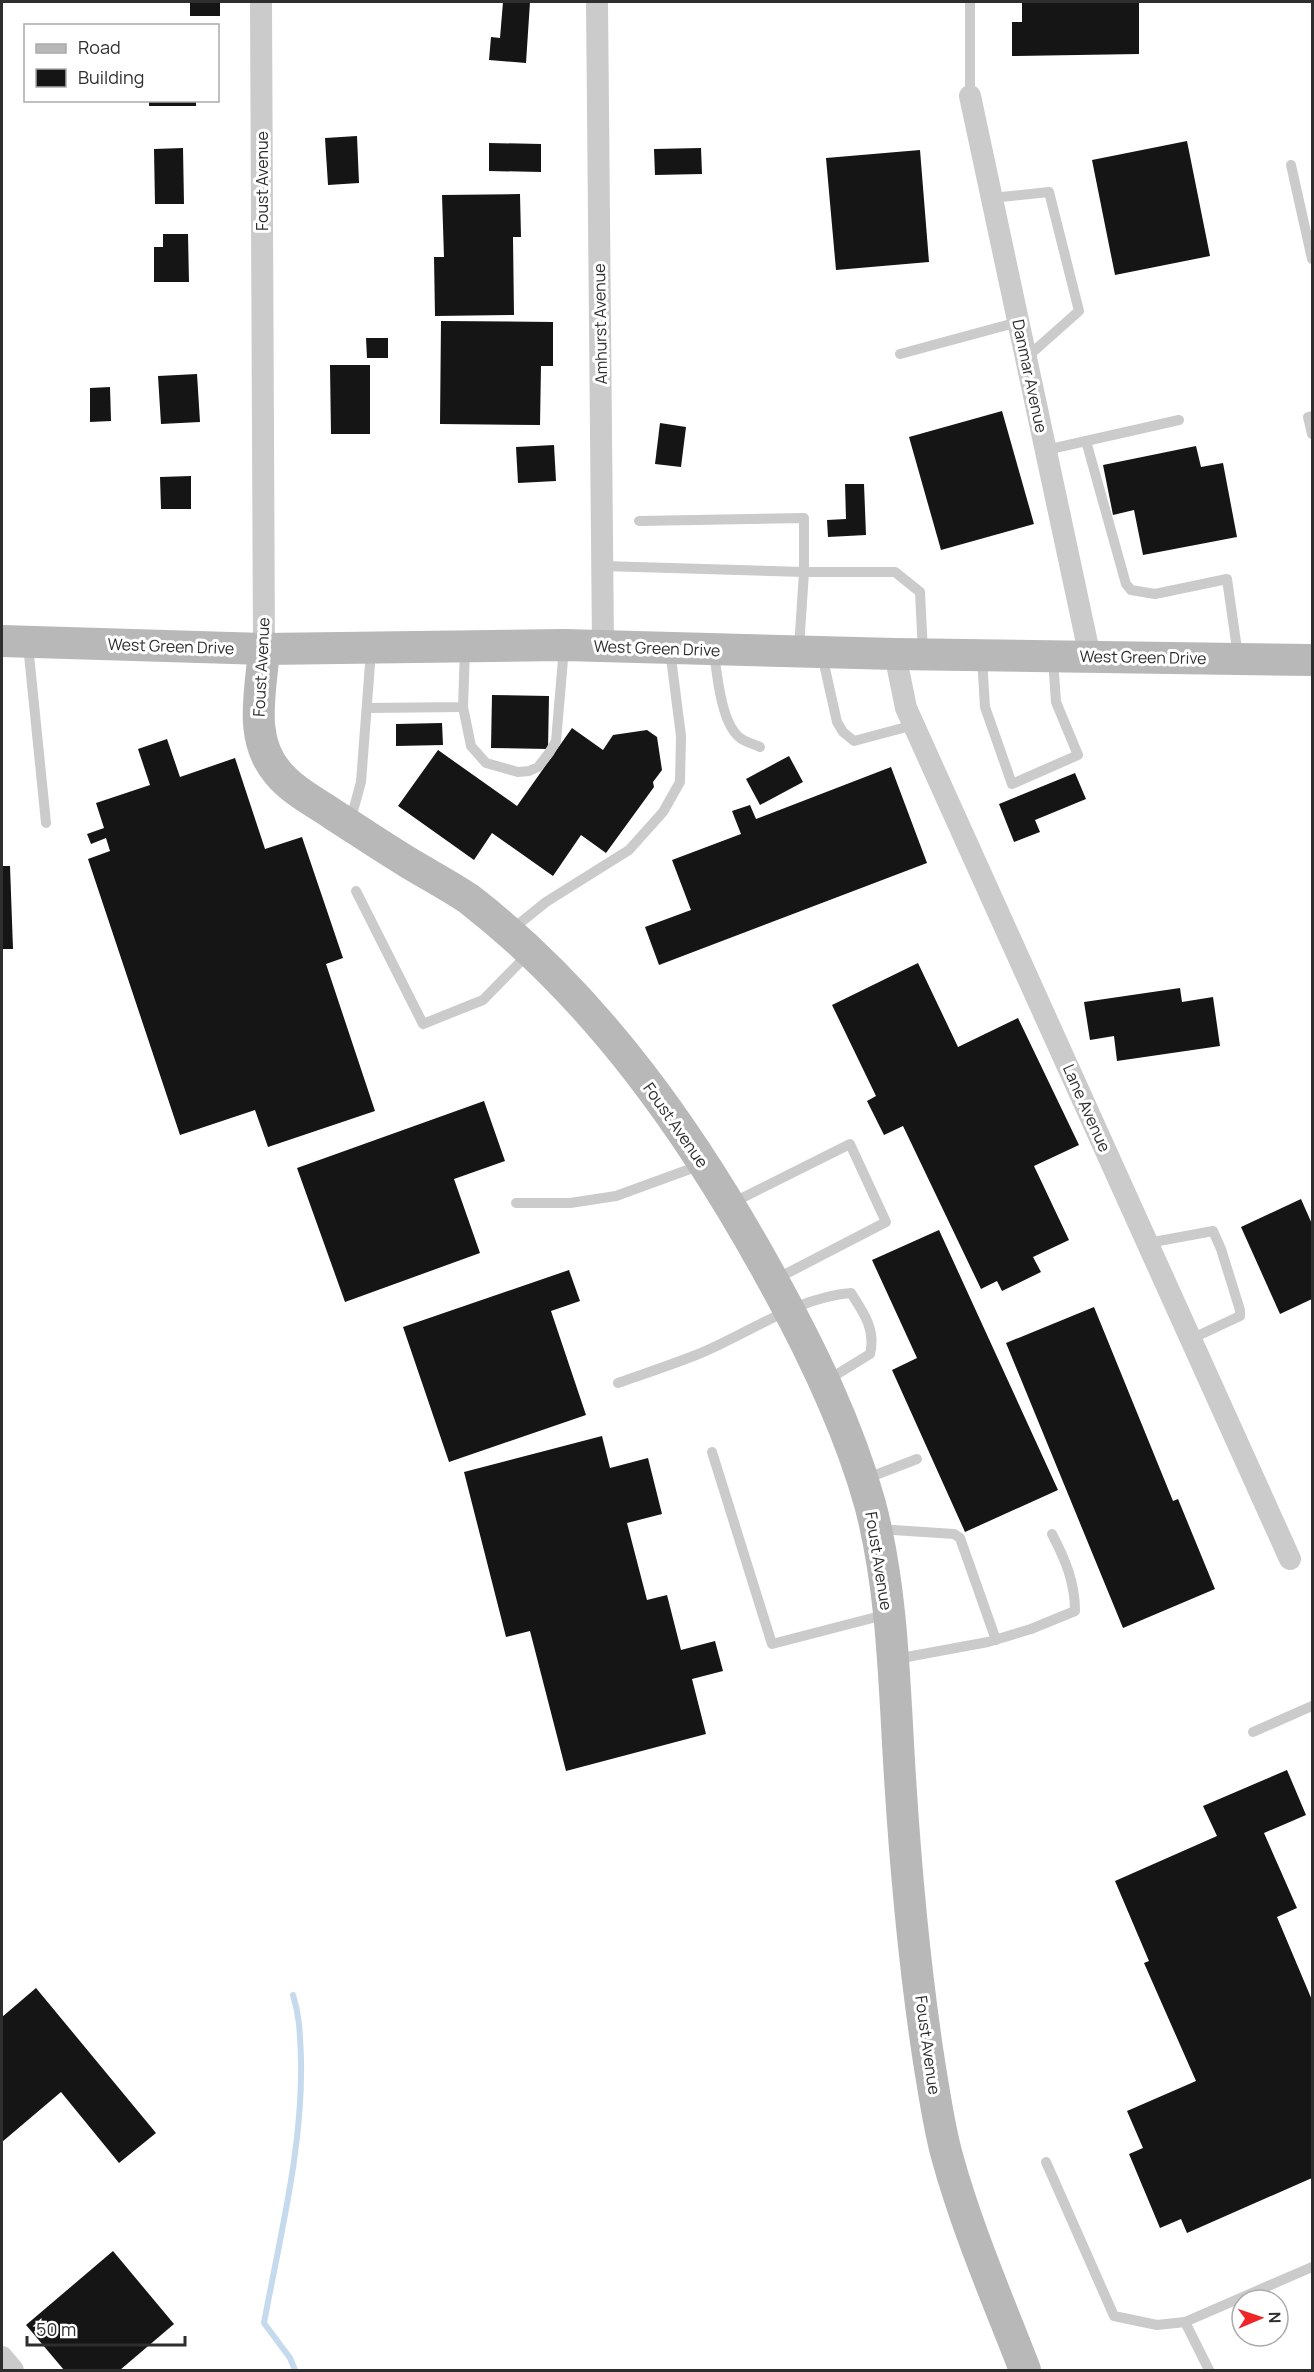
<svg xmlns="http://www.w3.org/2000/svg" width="1314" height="2372" font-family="Manrope,sans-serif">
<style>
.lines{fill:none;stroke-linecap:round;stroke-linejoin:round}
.stream{stroke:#c5dbed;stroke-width:6}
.building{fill:#151515}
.lane{stroke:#cbcbcb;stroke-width:10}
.street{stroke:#cbcbcb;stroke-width:22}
.secondary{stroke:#b8b8b8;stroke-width:32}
.labels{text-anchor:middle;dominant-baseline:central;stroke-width:6;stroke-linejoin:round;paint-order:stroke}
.street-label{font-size:16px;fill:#2e2e2e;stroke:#fff}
</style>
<rect width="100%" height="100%" fill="#fff"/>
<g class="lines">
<path class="stream" d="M 293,1995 C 300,2017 300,2036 301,2059 C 303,2147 280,2236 264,2323 L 290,2358 L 295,2370"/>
</g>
<g class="building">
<rect x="190" y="2" width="30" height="14"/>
<path d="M 503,2 L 530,2 L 526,63 L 489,60 L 491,37 L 500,38 Z"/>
<path d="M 1022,2 L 1139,2 L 1139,54 L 1012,56 L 1012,22 L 1022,22 Z"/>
<rect x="149" y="100" width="47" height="6"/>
<path d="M 357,136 L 359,183 L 328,185 L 325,138 Z"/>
<path d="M 1187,141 L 1210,256 L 1115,275 L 1092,160 Z"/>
<path d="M 489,143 L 541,144 L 541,172 L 489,171 Z"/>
<path d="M 183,148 L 184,204 L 155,204 L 154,149 Z"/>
<path d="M 701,148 L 702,174 L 655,175 L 654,149 Z"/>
<path d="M 920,150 L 929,262 L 836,270 L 826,158 Z"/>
<path d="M 520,194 L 521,237 L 513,237 L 514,315 L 435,316 L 434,257 L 444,257 L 442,195 Z"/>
<path d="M 163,234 L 188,234 L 189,282 L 154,282 L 154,247 L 163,247 Z"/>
<path d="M 441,321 L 553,322 L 553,366 L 541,366 L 540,425 L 440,424 Z"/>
<path d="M 366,338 L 388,338 L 388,358 L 367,358 Z"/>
<path d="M 330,365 L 370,365 L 370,434 L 331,434 Z"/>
<path d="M 197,374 L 200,422 L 161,424 L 158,376 Z"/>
<path d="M 110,387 L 111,421 L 90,422 L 90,388 Z"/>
<path d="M 1002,411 L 1034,524 L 941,550 L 909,437 Z"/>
<path d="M 660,423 L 686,427 L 681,467 L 655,464 Z"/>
<path d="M 554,445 L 556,481 L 518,483 L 516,447 Z"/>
<path d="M 1196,446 L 1201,467 L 1223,463 L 1237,537 L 1143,555 L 1134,510 L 1113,515 L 1103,465 Z"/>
<path d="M 191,476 L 191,509 L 161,509 L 160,477 Z"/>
<path d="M 845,484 L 864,484 L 866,535 L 828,537 L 827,520 L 846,519 Z"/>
<path d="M 492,695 L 549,696 L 548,749 L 491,748 Z"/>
<path d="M 442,723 L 443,745 L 396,746 L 396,724 Z"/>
<path d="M 572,728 L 603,750 L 613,735 L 647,730 L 657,737 L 662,770 L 653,782 L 654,787 L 606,853 L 581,835 L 553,876 L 492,833 L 474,860 L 398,806 L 438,750 L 517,806 Z"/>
<path d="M 167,739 L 180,777 L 235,758 L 265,849 L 302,837 L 343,958 L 326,964 L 375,1111 L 268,1147 L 255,1110 L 180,1135 L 88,859 L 110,851 L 106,838 L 91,844 L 87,834 L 104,828 L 96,803 L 150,785 L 138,749 Z"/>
<path d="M 789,756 L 803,782 L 760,805 L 746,779 Z"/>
<path d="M 891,767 L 927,863 L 659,965 L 645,927 L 691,910 L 672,860 L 741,834 L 732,811 L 750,805 L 756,819 Z"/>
<path d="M 1075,773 L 1086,799 L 1035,820 L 1040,832 L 1014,842 L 999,804 Z"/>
<path d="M 2,866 L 10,866 L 13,949 L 2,949 Z"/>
<path d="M 918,963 L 958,1047 L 1018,1018 L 1079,1145 L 1034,1166 L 1069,1240 L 1033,1257 L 1041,1272 L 1002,1291 L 997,1281 L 981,1289 L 903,1126 L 884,1135 L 867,1101 L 876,1096 L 832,1005 Z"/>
<path d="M 1180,988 L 1182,1002 L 1213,997 L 1220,1046 L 1117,1061 L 1114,1036 L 1090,1040 L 1084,1002 Z"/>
<path d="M 484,1101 L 505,1161 L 454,1179 L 480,1253 L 345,1302 L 297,1168 Z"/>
<path d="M 1301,1199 L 1312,1224 L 1312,1299 L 1280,1314 L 1241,1227 Z"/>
<path d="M 939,1230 L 1058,1490 L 965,1532 L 892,1370 L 917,1358 L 872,1260 Z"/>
<path d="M 569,1270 L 580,1301 L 551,1311 L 586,1415 L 449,1462 L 403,1327 Z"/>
<path d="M 1094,1307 L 1173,1501 L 1178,1499 L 1215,1589 L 1123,1628 L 1006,1343 Z"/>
<path d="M 602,1436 L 610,1468 L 648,1458 L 662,1514 L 627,1523 L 647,1600 L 667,1595 L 681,1650 L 715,1641 L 723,1671 L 692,1679 L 706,1734 L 566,1771 L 530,1631 L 506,1637 L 464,1472 Z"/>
<path d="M 1287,1770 L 1306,1815 L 1264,1833 L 1297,1908 L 1277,1917 L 1312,2000 L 1312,2178 L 1187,2233 L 1181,2219 L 1160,2228 L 1129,2154 L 1143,2148 L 1127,2111 L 1196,2081 L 1144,1963 L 1149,1961 L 1115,1881 L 1217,1836 L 1203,1806 Z"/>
<path d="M 36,1988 L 156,2133 L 119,2163 L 61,2092 L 2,2142 L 2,2017 Z"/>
<path d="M 113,2251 L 174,2324 L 120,2370 L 64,2370 L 26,2325 Z"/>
</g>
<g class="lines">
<g class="lane">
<path d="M 970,2 L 970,96"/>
<path d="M 1291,165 L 1312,259"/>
<path d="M 992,198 L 1049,192 L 1079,311 L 1026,358"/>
<path d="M 900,354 L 1018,322"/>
<path d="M 1312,416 L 1308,417 L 1312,434"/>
<path d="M 1086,441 L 1179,420"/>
<path d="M 1046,450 L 1086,441 L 1126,584 L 1131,590 L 1155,594 L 1227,579 L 1238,656"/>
<path d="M 602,566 L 804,572 L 804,518 L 639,521"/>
<path d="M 28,645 L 46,823"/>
<path d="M 799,648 L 804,572 L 895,572 L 920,592 L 923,653"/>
<path d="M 714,653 C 717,674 721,722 739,737 C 744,742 754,744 760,747"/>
<path d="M 822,655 L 837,722 L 843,732 L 854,741 L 914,725"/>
<path d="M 982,658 L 985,707 L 1012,784 L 1078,755 L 1056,702 L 1053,659"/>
<path d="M 463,707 L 471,746 L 486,763 L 518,772 L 529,771 L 538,767 L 549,753 L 556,741 L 564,648"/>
<path d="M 367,708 L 463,707 L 465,650"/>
<path d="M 350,822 L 361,782 L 371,651"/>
<path d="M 356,891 L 423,1024 L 483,1000 L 528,954"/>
<path d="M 510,931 L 546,902 L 629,850 L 663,812 L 680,782 L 681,736 L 670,650"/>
<path d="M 516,1203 L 570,1203 L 616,1196 L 701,1165"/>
<path d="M 732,1203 L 850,1144 L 886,1222 L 776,1279"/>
<path d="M 1148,1243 L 1213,1231 L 1221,1249 L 1240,1310 L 1240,1316 L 1191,1339"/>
<path d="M 618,1383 C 646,1373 674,1364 701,1353 C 749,1333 798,1297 851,1293 C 864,1313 876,1330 870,1354 L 826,1381"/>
<path d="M 712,1452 L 772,1644 L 888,1614"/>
<path d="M 865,1479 L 917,1459"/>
<path d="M 878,1529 L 954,1534 L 960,1538 L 996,1640"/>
<path d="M 896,1659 L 988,1642 L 1031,1629 L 1075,1611 C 1075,1582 1065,1559 1052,1534"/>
<path d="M 1253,1732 L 1312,1706"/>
<path d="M 1046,2162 L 1114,2316 L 1157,2325 L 1185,2322 L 1209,2370"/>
<path d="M 1185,2322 L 1312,2267"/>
</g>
<g class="street">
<path d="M 261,2 L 264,649"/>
<path d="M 597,2 L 603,646"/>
<path d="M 970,96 L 1090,657"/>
<path d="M 895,654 L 906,708 L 1290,1559"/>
<path d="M 2,2357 L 13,2370"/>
</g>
<g class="secondary">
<path d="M 2,641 L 264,649 L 564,645 L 895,654 L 1312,660"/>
<path d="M 264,649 C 261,692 248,738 278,773 C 293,791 315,802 334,815 C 359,831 384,848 409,863 C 429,875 450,886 469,899 C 598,999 693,1135 771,1277 C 811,1349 848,1425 870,1504 C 892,1587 894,1676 899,1761 C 905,1863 914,1966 930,2068 C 935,2097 939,2127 947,2156 C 967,2229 998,2300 1025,2370"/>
</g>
</g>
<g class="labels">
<g class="street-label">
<text transform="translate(262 181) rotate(-90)">Foust Avenue</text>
<text transform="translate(600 324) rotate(-91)">Amhurst Avenue</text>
<text transform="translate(1030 376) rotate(78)">Danmar Avenue</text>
<text transform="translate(171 646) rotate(2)">West Green Drive</text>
<text transform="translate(657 648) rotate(2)">West Green Drive</text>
<text transform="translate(1143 657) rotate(1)">West Green Drive</text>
<text transform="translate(261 667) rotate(-87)">Foust Avenue</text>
<text transform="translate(1087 1108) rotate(66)">Lane Avenue</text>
<text transform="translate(676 1125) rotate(55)">Foust Avenue</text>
<text transform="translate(879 1561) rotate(81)">Foust Avenue</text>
<text transform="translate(928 2045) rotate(82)">Foust Avenue</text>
</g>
</g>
<rect width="1314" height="2372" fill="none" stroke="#2e2e2e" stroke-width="6"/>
<rect x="24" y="24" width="195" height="78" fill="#ffffff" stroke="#ababab" stroke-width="1.5"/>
<rect x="36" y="44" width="30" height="9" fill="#b8b8b8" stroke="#ababab" stroke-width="1.5"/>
<text x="78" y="54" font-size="18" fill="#2e2e2e">Road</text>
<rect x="36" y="69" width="30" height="18" fill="#151515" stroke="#ababab" stroke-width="1.5"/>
<text x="78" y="84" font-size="18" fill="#2e2e2e">Building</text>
<g transform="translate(1260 2318) rotate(88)"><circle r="28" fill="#ffffff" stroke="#ababab" stroke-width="1.5"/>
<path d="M0-4.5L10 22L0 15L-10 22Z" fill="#ef2528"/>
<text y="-9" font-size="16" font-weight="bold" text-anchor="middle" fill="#2e2e2e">N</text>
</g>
<path d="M27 2336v9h158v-9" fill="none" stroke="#2e2e2e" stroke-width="3"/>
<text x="36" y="2336" font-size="18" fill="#2e2e2e" stroke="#ffffff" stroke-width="4.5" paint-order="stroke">50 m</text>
</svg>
